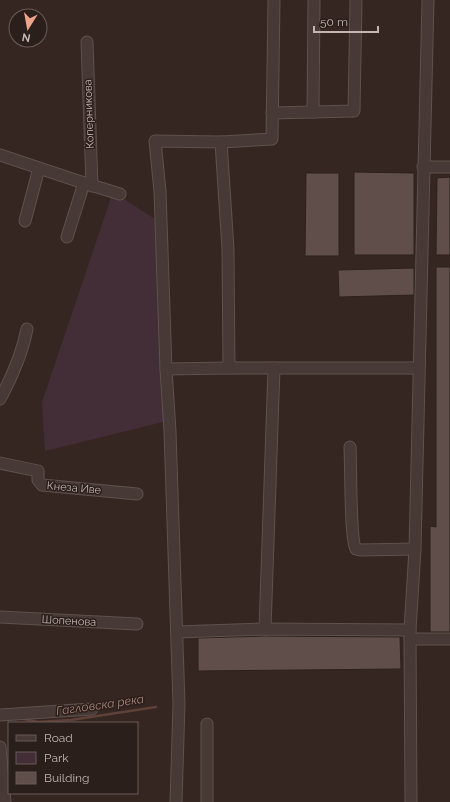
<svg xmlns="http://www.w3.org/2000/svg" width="450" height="802" font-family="Raleway,sans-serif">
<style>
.green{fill:#432e38}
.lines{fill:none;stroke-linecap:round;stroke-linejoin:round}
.stream{stroke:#5e4139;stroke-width:2.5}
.building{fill:#5f4e49;stroke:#2d211d}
.minor-casing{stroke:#5e524d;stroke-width:13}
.minor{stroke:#473935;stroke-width:11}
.labels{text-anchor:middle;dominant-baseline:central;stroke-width:3;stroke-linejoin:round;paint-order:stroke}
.street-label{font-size:11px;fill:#c3b5b0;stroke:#2b1f1b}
.water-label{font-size:12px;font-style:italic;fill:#a9857b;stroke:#2b1f1b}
</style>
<rect width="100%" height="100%" fill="#362622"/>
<path class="green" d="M 113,192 L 161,223 L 167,421 L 45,451 L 42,402 Z"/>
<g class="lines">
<path class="stream" d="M 18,718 L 38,722 L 71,720 L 156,707"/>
</g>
<g class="building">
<path d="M 354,172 L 414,173 L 414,255 L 354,255 Z"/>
<path d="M 306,173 L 339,173 L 339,256 L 305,256 Z"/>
<path d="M 450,177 L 450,255 L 436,255 L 437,178 Z"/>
<path d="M 436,267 L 450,267 L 450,632 L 430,632 L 430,526 L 436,527 Z"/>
<path d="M 414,268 L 414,295 L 339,297 L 338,270 Z"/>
<path d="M 265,636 L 400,637 L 401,669 L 198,671 L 198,638 Z"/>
</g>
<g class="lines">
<defs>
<g id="minor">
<path d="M 87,42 L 92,186"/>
<path d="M 313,112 L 314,0"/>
<path d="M 272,113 L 354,111 L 356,0"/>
<path d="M 221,142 L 272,139 L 274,0"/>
<path d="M 0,155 L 84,183 L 120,194"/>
<path d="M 423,167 L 450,167"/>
<path d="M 25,221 L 39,168"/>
<path d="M 67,237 L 84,183"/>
<path d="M 166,369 L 229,368 L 418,368"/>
<path d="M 0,399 C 12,377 22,354 27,329"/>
<path d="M 350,447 C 351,463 350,541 356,549 L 360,550 L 415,549"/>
<path d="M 0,463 L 38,471 L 38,480 L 42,485 L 137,494"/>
<path d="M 0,617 L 137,624"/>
<path d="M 265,629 L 274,368"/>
<path d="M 177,632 L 265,629 L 410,630"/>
<path d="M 410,639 L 450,639"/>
<path d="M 0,715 L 92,709"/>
<path d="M 0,747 L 5,802"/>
<path d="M 176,802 L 179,704 L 170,431 L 166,369 L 160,191 L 155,141 L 221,142 L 228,249 L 229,368"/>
<path d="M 207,802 L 207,724"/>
<path d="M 411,802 L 410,630 L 415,549 L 428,0"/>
</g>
</defs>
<use href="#minor" class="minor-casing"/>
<use href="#minor" class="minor"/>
</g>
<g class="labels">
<g class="street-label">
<text transform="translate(89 114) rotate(-92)">Коперникова</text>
<text transform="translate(74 488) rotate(5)">Кнеза Иве</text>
<text transform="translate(69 621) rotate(3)">Шопенова</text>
</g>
<g class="water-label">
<text transform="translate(100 705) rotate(-8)">Гагловска река</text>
</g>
</g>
<rect x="8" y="722" width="130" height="72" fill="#2b1f1b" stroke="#685b57"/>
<rect x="16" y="735" width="20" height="6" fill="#473935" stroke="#685b57"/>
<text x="44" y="742" font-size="12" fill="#c3b5b0">Road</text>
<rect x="16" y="752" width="20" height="12" fill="#432e38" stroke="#685b57"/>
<text x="44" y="762" font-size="12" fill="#c3b5b0">Park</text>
<rect x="16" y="772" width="20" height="12" fill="#5f4e49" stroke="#685b57"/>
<text x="44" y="782" font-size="12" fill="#c3b5b0">Building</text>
<g transform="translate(28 28) rotate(191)"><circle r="19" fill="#2b1f1b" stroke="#685b57"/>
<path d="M0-3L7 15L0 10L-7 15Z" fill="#eea48a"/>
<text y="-6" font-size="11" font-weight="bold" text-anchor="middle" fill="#c3b5b0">N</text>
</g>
<path d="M314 26v6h64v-6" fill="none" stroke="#c3b5b0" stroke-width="2"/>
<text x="320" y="26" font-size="12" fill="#c3b5b0" stroke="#2b1f1b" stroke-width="3" paint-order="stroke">50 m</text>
</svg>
